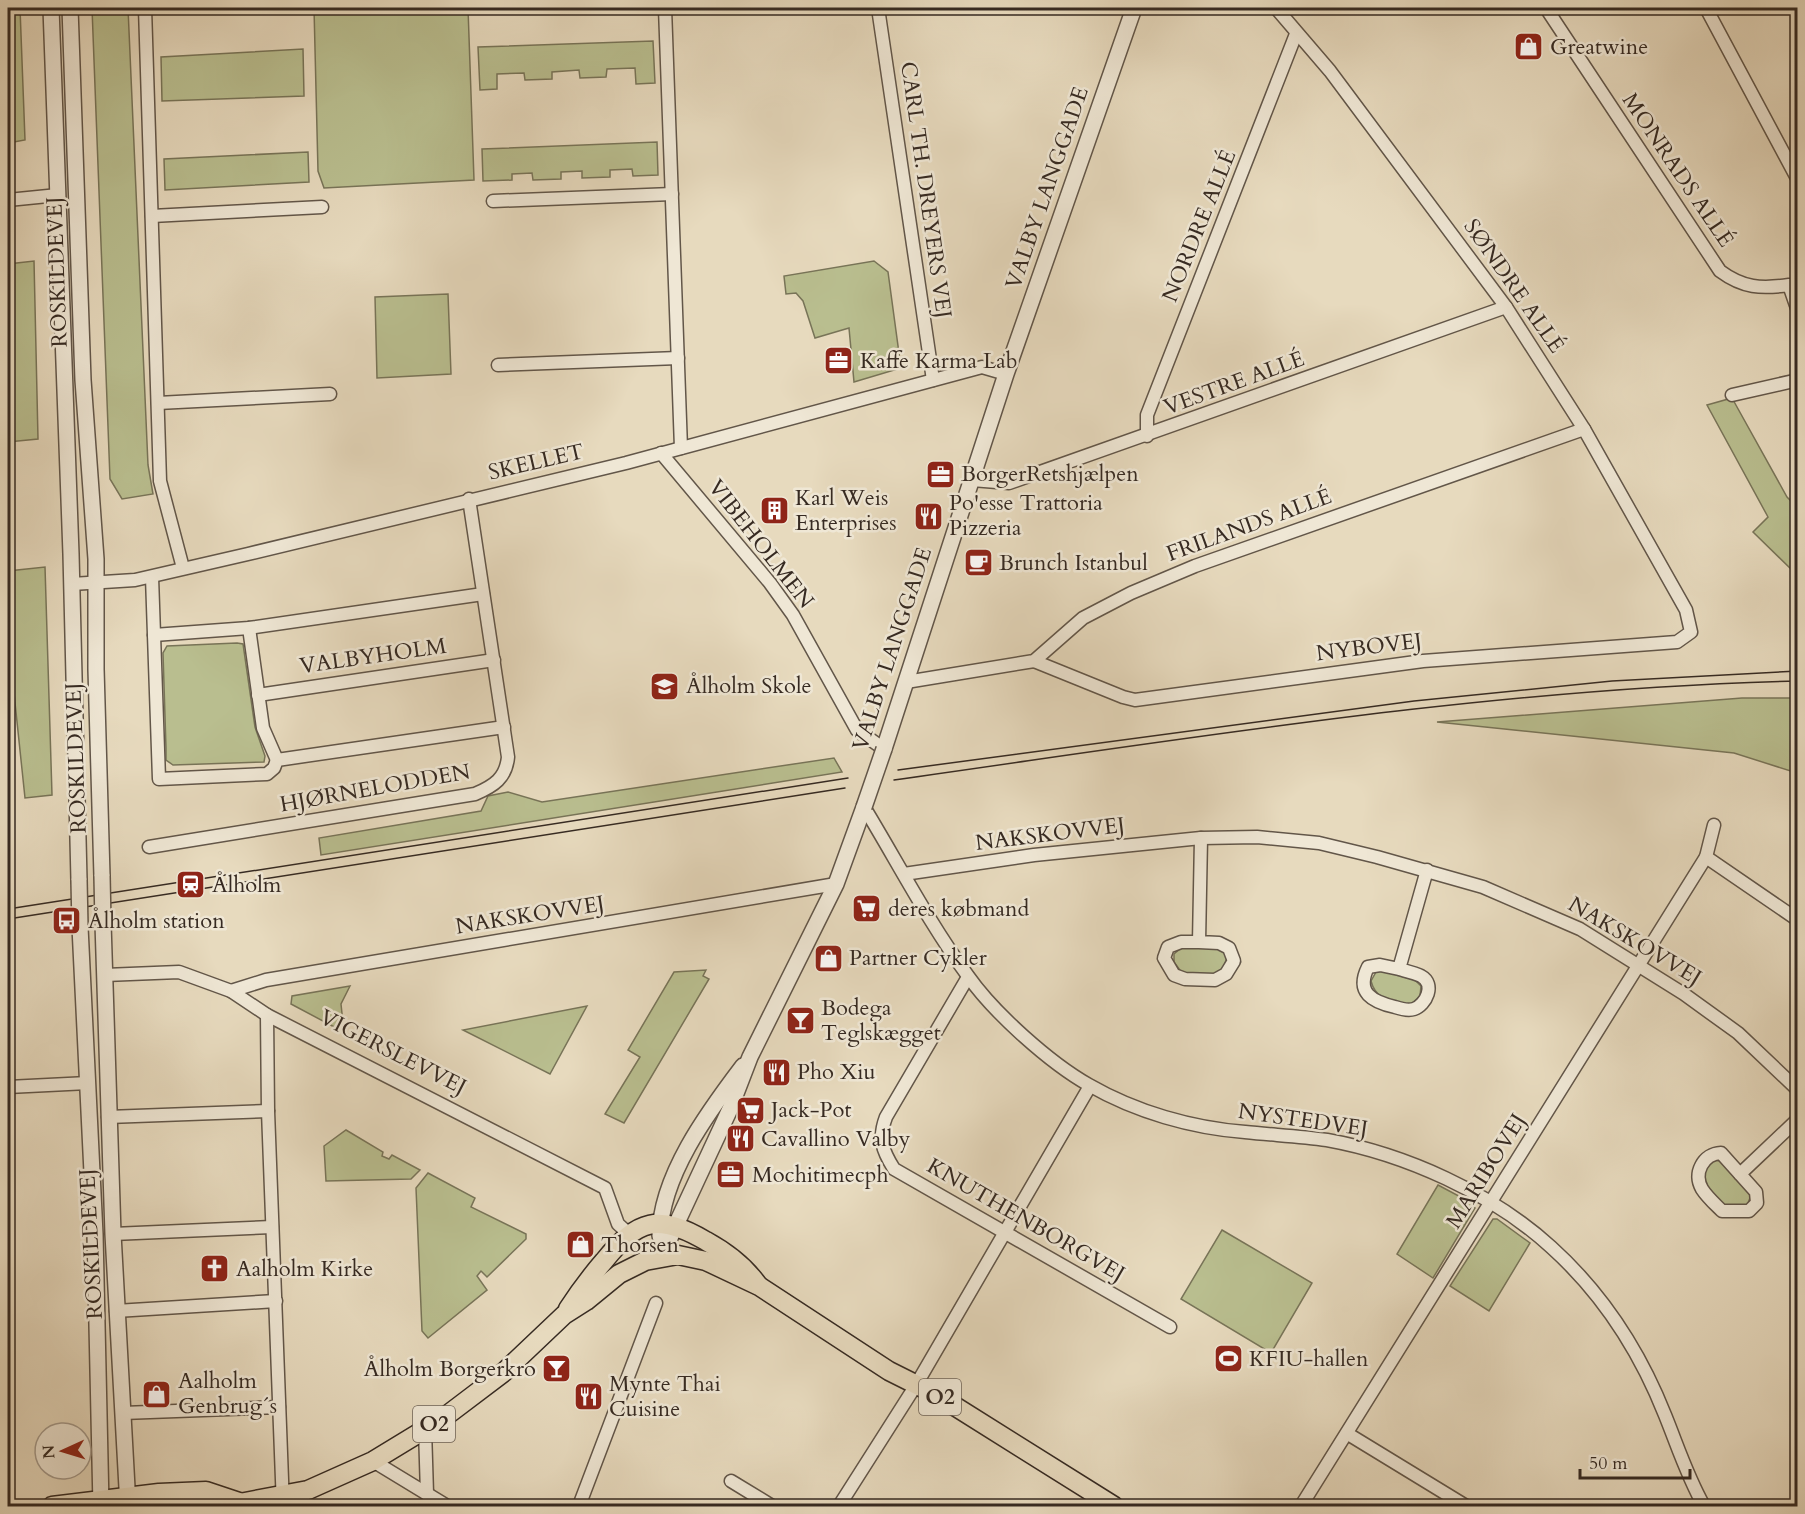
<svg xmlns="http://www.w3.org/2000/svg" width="1805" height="1514" font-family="Cardo,serif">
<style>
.green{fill:#b9be8f;stroke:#787458;stroke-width:1.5}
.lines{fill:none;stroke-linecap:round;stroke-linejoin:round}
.minor-casing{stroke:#625649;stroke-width:15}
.tertiary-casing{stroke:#625649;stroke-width:18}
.primary-casing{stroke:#362a22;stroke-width:21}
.minor{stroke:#efe7d5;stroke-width:12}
.tertiary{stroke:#efe7d5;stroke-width:15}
.primary{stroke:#e7dabe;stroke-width:18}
.tram{stroke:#362a22;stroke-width:1.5}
.tertiary-bridge-casing{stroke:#625649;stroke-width:18;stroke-linecap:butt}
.tertiary-bridge{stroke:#efe7d5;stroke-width:15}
.labels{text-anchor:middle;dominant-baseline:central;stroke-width:5;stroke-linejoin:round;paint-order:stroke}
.shield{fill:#efe7d5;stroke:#6e6358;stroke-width:1.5}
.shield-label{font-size:21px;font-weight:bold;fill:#362a22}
.poi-label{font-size:22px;fill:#362a22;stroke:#efe7d5;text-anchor:start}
.street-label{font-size:22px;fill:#362a22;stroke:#efe7d5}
</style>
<rect width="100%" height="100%" fill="#e7dabe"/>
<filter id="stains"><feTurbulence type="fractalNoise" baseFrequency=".00333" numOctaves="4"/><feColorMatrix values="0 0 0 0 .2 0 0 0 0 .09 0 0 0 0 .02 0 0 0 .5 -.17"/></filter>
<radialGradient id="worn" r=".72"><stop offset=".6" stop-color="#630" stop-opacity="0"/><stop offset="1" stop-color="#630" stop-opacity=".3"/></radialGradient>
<g class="green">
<path d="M 8,8 L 20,8 L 25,140 L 8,143 Z"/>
<path d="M 92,8 L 128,8 L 148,465 L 153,494 L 122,499 L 110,479 Z"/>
<path d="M 314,8 L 468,8 L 474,180 L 324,188 L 318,171 Z"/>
<path d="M 653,41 L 655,83 L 636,84 L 635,68 L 607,69 L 606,77 L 580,78 L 579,70 L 552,72 L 552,79 L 525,80 L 524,73 L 497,74 L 497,89 L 480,90 L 478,47 Z"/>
<path d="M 303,49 L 304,96 L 162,101 L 161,57 Z"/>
<path d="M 657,142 L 658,175 L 633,176 L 632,169 L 610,170 L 610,177 L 582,178 L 582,171 L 561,172 L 561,179 L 533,180 L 532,173 L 512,174 L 512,180 L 483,181 L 482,149 Z"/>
<path d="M 308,152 L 309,182 L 165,190 L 164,159 Z"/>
<path d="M 34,261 L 38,439 L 8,442 L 8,264 Z"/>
<path d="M 874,261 L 888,272 L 901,368 L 854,382 L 849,328 L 815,338 L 803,301 L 796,293 L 786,294 L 784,276 Z"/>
<path d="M 448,294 L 451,374 L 377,378 L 375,297 Z"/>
<path d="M 1732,398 L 1787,497 L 1797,507 L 1797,642 L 1793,642 L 1794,572 L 1753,532 L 1768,517 L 1707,405 Z"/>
<path d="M 45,567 L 52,795 L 25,798 L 8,636 L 8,571 Z"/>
<path d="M 237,643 L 243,644 L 255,727 L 265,756 L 264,762 L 173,765 L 166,760 L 166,748 L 163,653 L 167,646 Z"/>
<path d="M 1742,698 L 1797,698 L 1797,773 L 1734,753 L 1437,722 Z"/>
<path d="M 834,758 L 842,772 L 321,855 L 319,838 L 481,811 L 488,796 L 508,792 L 542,802 Z"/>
<path d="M 1214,947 L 1224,952 L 1227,958 L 1223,968 L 1214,974 L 1182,973 L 1174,962 L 1174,954 L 1181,948 Z"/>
<path d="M 706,970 L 703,976 L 709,979 L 624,1123 L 605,1114 L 640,1057 L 628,1050 L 674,972 Z"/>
<path d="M 1383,971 L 1415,980 L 1421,986 L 1420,996 L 1410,1005 C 1392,1001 1376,1001 1371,981 L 1376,972 Z"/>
<path d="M 350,986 L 341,1004 L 343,1023 L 338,1029 L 291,1004 L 292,996 Z"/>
<path d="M 587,1006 L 550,1074 L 463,1030 Z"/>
<path d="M 346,1130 L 383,1152 L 382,1156 L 389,1159 L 392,1155 L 420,1170 L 411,1179 L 326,1181 L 324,1146 Z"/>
<path d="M 1715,1160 L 1721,1161 L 1751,1195 L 1747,1206 L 1725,1206 L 1702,1182 L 1707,1164 Z"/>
<path d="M 428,1173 L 475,1198 L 471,1207 L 526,1234 L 526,1239 L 487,1277 L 481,1271 L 477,1276 L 487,1290 L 428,1338 L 422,1331 L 416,1188 Z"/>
<path d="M 1438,1185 L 1472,1203 L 1475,1208 L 1433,1278 L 1397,1254 Z"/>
<path d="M 1493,1219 L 1497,1219 L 1530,1243 L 1489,1311 L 1450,1286 Z"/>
<path d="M 1222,1230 L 1312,1283 L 1271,1353 L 1181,1299 Z"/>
</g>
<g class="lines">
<defs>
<g id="minor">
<path d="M 145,8 L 160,481 L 183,568"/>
<path d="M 665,8 L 681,448"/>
<path d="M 878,8 L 933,380"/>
<path d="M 1546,8 L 1720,271 C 1743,288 1761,289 1789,285 L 1798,311"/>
<path d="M 1706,8 L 1798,180"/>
<path d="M 8,200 L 58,195"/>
<path d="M 493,201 L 672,194"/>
<path d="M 152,216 L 322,207"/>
<path d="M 498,365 L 678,358"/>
<path d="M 1732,395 L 1798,380"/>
<path d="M 158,403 L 330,394"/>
<path d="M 1147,436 L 1147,415 L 1296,34"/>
<path d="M 661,453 L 770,583 L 793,615 L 857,730 L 884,749"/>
<path d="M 972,480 L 1009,483 L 1506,307"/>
<path d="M 152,577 L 159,779 L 267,774 L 274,768 L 277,760 L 504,727"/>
<path d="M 72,584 L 135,580 L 248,554 L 626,463 L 982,367 L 1006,374"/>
<path d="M 249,628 L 263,728 L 277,760"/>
<path d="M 154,635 L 249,628 L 483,594"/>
<path d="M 1034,661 L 1123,697 L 1135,700 L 1423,661 L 1677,642 L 1691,632 L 1686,610 L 1584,429 L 1506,307 L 1330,71 L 1276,8"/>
<path d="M 906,682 L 1034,661 L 1083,618 L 1131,593 L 1195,566 L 1584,429"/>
<path d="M 258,695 L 494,660"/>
<path d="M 864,807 C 898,863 929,923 968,976 C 994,1013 1050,1063 1089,1085 C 1136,1112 1192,1128 1245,1132 C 1273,1135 1299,1136 1327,1140 C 1405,1154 1492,1193 1551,1247 C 1602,1293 1640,1352 1665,1415 C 1678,1447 1687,1476 1704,1506"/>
<path d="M 149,847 L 475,794 C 494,786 506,778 508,757 L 469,499"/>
<path d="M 1706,857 L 1798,920"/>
<path d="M 904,874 L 1034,855 L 1201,838 L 1257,837 L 1319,843 L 1377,857 L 1483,887 L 1580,929 L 1684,994 L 1738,1033 L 1798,1090"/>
<path d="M 1199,942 L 1181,942 L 1168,947 L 1164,958 L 1174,975 L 1185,979 L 1215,980 L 1226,974 L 1234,961 L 1229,948 L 1219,943 L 1199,942 L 1201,838"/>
<path d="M 1399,969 L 1380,965 L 1368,967 C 1355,993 1373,1002 1395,1007 C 1401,1009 1408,1011 1414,1009 C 1426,1005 1436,984 1421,976 C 1415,973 1406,971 1399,969 L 1427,870"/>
<path d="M 105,975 L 179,972 L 231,991 L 267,1015 L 605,1188 L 618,1224 L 628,1233"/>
<path d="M 968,977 L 886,1117 C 878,1138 882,1150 894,1169 L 1170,1327"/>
<path d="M 231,991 L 266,980 L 836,884"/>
<path d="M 267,1015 L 268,1111 L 283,1506"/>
<path d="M 8,1087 L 88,1083"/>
<path d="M 108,1117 L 268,1111"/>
<path d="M 1721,1153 L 1756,1192 L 1757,1203 L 1749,1211 L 1722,1211 C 1715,1204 1707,1197 1702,1189 C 1693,1173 1703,1154 1721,1153 Z"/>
<path d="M 1740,1174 L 1798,1119"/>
<path d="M 113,1234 L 272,1227"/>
<path d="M 116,1311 L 276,1301"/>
<path d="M 123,1413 L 279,1407"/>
<path d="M 425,1429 L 427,1494"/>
<path d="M 1348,1434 L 1466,1506"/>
<path d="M 373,1461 L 447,1506"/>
<path d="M 731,1481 L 772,1506"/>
<path d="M 579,1506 L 656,1303"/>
<path d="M 839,1506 L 916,1385 L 1090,1086"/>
<path d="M 1301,1506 L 1706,857 L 1714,825"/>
</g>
<g id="tertiary">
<path d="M 51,8 L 71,554 L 79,880"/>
<path d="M 70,8 L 83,380 L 96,559 L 96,669 L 102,876"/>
<path d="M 884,749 L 1006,374 L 1134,8"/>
<path d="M 103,923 L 113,1234 L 128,1506"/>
<path d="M 80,927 L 95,1234 L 101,1506"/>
<path d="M 660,1236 C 660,1177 708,1112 743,1066"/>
<path d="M 661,1257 L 730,1109 L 750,1057 L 836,884 L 864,807"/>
</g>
<g id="primary">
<path d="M 568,1309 C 579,1292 591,1276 604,1261 C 638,1219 658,1213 706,1241 C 726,1252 744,1265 758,1285"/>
<path d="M 52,1506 L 159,1493 L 206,1491 L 239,1502"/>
<path d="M 224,1506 L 308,1490 L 373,1461 L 442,1419 L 504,1372 L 564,1315 L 586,1301 L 619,1274 L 645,1261 L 678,1255 L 706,1261 L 759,1286 L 889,1371 L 937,1395 L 1114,1506"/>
</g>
</defs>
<use href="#minor" class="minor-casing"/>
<use href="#tertiary" class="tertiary-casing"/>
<use href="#primary" class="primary-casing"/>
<use href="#minor" class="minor"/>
<use href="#tertiary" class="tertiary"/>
<use href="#primary" class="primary"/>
<g class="tram">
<path d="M 898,770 L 1414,701 L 1612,681 L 1798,671"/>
<path d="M 894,780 C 1193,738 1495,688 1798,681"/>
<path d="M 8,909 L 848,778"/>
<path d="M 8,919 L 845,788"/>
</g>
<defs>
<g id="tertiary-bridge">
<path d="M 864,807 L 884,749"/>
<path d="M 102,876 L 103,923"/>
<path d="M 79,880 L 80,927"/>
</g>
</defs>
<use href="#tertiary-bridge" class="tertiary-bridge-casing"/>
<use href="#tertiary-bridge" class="tertiary-bridge"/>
</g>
<defs>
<symbol id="shop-square" viewBox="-11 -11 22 22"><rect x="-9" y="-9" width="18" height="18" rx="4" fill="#8f2418" stroke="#efe7d5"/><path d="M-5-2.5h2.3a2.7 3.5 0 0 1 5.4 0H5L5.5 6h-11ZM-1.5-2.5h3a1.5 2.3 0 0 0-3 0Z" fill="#fff"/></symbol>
<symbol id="office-square" viewBox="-11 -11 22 22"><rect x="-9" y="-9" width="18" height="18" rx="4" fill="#8f2418" stroke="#efe7d5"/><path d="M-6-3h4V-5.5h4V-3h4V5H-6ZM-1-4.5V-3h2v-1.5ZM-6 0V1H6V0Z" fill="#fff"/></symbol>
<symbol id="building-square" viewBox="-11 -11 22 22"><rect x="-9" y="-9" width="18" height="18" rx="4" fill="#8f2418" stroke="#efe7d5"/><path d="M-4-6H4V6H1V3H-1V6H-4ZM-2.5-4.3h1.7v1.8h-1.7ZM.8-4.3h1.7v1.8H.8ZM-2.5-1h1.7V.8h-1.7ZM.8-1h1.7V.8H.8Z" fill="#fff"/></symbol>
<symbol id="restaurant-square" viewBox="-11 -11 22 22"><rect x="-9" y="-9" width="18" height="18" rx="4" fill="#8f2418" stroke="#efe7d5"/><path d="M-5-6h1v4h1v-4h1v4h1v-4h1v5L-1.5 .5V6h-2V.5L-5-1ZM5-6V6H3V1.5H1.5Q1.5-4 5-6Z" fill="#fff"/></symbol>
<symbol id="cafe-square" viewBox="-11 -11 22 22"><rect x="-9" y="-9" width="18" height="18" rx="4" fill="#8f2418" stroke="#efe7d5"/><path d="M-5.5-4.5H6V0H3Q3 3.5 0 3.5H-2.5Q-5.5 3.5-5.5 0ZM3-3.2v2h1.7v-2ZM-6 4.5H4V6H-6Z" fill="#fff"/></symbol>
<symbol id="school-square" viewBox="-11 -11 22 22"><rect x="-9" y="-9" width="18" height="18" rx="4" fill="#8f2418" stroke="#efe7d5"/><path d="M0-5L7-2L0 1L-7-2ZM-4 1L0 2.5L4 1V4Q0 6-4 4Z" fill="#fff"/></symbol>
<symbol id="station-square" viewBox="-11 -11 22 22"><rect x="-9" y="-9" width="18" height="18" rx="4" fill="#8f2418" stroke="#efe7d5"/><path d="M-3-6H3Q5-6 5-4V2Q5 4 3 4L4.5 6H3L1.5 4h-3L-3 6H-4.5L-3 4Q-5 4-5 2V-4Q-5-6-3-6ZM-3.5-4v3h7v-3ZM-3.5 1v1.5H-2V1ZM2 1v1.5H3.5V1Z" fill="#fff"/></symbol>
<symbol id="supermarket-square" viewBox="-11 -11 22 22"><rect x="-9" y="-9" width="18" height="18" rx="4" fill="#8f2418" stroke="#efe7d5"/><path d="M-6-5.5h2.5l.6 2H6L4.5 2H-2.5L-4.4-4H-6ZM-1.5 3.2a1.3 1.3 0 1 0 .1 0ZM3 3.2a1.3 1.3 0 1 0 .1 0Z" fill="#fff"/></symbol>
<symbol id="bus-square" viewBox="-11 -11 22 22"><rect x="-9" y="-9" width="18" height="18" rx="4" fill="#8f2418" stroke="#efe7d5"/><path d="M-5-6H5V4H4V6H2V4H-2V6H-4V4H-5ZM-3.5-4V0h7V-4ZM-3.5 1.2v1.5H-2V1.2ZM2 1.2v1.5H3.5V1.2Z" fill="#fff"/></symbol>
<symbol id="bar-square" viewBox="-11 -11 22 22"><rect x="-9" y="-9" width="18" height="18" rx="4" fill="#8f2418" stroke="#efe7d5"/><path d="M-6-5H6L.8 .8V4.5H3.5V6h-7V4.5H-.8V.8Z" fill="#fff"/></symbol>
<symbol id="church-square" viewBox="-11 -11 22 22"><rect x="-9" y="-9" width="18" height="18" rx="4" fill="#8f2418" stroke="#efe7d5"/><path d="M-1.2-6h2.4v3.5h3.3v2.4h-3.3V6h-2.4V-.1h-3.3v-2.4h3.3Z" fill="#fff"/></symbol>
<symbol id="stadium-square" viewBox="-11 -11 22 22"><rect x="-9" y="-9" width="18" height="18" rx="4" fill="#8f2418" stroke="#efe7d5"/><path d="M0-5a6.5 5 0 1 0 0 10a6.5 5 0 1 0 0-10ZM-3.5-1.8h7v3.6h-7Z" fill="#fff"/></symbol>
</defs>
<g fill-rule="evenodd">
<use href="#shop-square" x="1512" y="30" width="33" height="33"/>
<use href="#office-square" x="822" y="344" width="33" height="33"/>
<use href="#office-square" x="924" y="458" width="33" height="33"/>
<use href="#building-square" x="758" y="494" width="33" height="33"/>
<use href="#restaurant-square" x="912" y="500" width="33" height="33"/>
<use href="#cafe-square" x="962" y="546" width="33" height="33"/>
<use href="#school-square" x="648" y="670" width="33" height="33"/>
<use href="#station-square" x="174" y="868" width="33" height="33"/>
<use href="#supermarket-square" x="850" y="892" width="33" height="33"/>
<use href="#bus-square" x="50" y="904" width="33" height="33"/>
<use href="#shop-square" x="812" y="942" width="33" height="33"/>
<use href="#bar-square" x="784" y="1004" width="33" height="33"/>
<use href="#restaurant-square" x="760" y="1056" width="33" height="33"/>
<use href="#supermarket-square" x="734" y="1094" width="33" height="33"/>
<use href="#restaurant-square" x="724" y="1122" width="33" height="33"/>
<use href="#office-square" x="714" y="1158" width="33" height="33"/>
<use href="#shop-square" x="564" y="1228" width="33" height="33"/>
<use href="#church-square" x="198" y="1252" width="33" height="33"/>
<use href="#stadium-square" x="1212" y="1342" width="33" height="33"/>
<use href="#bar-square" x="540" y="1352" width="33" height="33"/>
<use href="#shop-square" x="140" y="1378" width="33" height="33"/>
<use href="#restaurant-square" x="572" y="1380" width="33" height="33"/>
</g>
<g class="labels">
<g class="shield">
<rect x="919" y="1379" width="42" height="36" rx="4.5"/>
<rect x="413" y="1406" width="42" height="36" rx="4.5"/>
</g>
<g class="shield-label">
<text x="940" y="1397">O2</text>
<text x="434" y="1424">O2</text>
</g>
<g class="poi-label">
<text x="1550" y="47">Greatwine</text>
<text x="860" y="361">Kaffe Karma Lab</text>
<text x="961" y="474">BorgerRetshjælpen</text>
<text x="795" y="498">Karl Weis<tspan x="795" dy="25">Enterprises</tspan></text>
<text x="949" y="503">Po'esse Trattoria<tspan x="949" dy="25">Pizzeria</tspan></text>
<text x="999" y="563">Brunch Istanbul</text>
<text x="686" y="686">Ålholm Skole</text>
<text x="212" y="885">Ålholm</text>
<text x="888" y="909">deres købmand</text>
<text x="88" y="921">Ålholm station</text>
<text x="849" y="958">Partner Cykler</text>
<text x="821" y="1008">Bodega<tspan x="821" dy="25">Teglskægget</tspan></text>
<text x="797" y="1072">Pho Xiu</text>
<text x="771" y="1110">Jack-Pot</text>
<text x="761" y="1139">Cavallino Valby</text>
<text x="752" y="1175">Mochitimecph</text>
<text x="601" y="1245">Thorsen</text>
<text x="236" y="1269">Aalholm Kirke</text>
<text x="1249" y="1359">KFIU-hallen</text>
<text x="536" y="1369" text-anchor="end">Ålholm Borgerkro</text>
<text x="178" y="1381">Aalholm<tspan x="178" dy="25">Genbrug´s</tspan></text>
<text x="609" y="1384">Mynte Thai<tspan x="609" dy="25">Cuisine</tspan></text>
</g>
<g class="street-label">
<text transform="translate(1678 170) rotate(56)">MONRADS ALLÉ</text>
<text transform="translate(1047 188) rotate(-71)">VALBY LANGGADE</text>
<text transform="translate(926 190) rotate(82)">CARL TH. DREYERS VEJ</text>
<text transform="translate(1199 226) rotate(-68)">NORDRE ALLÉ</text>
<text transform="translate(57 272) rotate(-92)">ROSKILDEVEJ</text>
<text transform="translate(1514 286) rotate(55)">SØNDRE ALLÉ</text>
<text transform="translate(1234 383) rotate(-20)">VESTRE ALLÉ</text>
<text transform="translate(536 462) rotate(-13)">SKELLET</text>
<text transform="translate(1249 525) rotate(-20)">FRILANDS ALLÉ</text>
<text transform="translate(761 544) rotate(52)">VIBEHOLMEN</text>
<text transform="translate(1369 647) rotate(-7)">NYBOVEJ</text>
<text transform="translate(892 649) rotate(-72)">VALBY LANGGADE</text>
<text transform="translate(373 656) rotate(-8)">VALBYHOLM</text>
<text transform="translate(76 758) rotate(-92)">ROSKILDEVEJ</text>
<text transform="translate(375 788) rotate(-10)">HJØRNELODDEN</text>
<text transform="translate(1050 834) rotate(-7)">NAKSKOVVEJ</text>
<text transform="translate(530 915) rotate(-9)">NAKSKOVVEJ</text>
<text transform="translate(1635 941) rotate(31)">NAKSKOVVEJ</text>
<text transform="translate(393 1052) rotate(27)">VIGERSLEVVEJ</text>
<text transform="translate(1303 1120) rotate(8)">NYSTEDVEJ</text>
<text transform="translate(1486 1171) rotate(-58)">MARIBOVEJ</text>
<text transform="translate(1026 1220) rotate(30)">KNUTHENBORGVEJ</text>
<text transform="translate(91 1244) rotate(-93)">ROSKILDEVEJ</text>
</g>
</g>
<rect width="1805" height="1514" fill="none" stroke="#e7dabe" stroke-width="30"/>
<rect x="9" y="9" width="1787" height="1496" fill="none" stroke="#362a22" stroke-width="3"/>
<rect x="15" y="15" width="1775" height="1484" fill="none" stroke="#362a22" stroke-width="1.5"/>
<g transform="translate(63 1451) rotate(266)"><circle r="28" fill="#efe7d5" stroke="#a59b8d" stroke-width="1.5"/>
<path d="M0-4.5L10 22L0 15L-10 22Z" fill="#8f2418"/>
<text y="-9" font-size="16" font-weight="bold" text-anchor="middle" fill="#362a22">N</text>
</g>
<path d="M1580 1469v9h110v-9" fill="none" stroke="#362a22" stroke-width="3"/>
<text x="1589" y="1469" font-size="18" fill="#362a22" stroke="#efe7d5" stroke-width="4.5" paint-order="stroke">50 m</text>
<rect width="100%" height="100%" filter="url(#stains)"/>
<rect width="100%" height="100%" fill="url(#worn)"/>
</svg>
